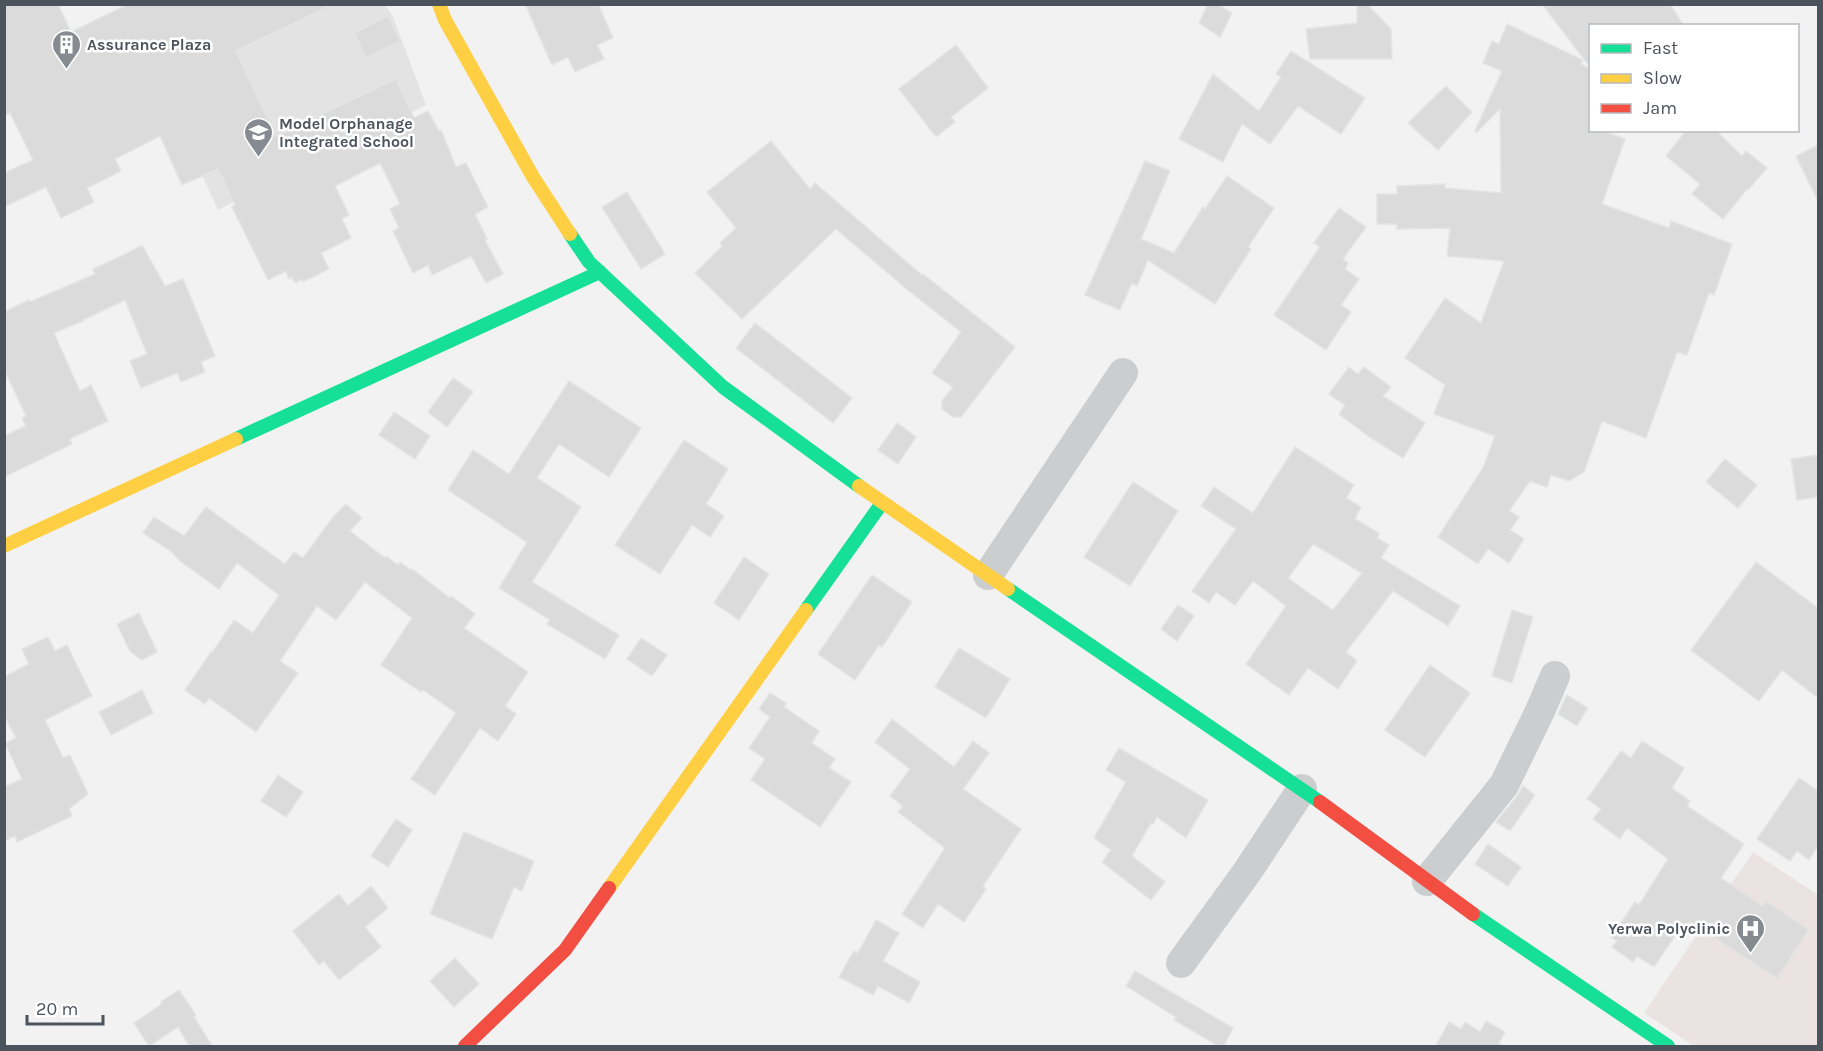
<svg xmlns="http://www.w3.org/2000/svg" width="1823" height="1051" font-family="Karla,sans-serif">
<style>
.education{fill:#e4e3e3}
.medical{fill:#ebe3e2}
.building{fill:#dbdbdc;stroke:#e3e4e4;stroke-width:1.5;fill-rule:evenodd}
.lines{fill:none;stroke-linecap:round;stroke-linejoin:round}
.street{stroke:#cccdcf;stroke-width:30}
.fast{stroke:#16e098;stroke-width:14}
.slow{stroke:#ffcf43;stroke-width:14}
.jam{stroke:#f24e42;stroke-width:14}
.labels{text-anchor:middle;dominant-baseline:central;stroke-width:5;stroke-linejoin:round;paint-order:stroke}
.poi-label{font-size:16px;font-weight:bold;fill:#4b535c;stroke:#fff;text-anchor:start}
</style>
<rect width="100%" height="100%" fill="#f2f2f2"/>
<path class="education" d="M 236,5 L 385,5 L 393,17 L 426,105 L 218,210 L 144,47 Z"/>
<path class="medical" d="M 1753,852 L 1818,895 L 1818,1046 L 1694,1046 L 1644,1013 Z"/>
<g class="building">
<path d="M 4,4 L 58,4 L 71,32 L 129,4 L 334,4 L 236,51 L 276,136 L 396,79 L 414,118 L 428,111 L 439,131 L 441,130 L 456,167 L 466,163 L 488,207 L 475,214 L 487,239 L 485,240 L 503,274 L 486,283 L 471,256 L 432,275 L 428,265 L 413,273 L 393,231 L 399,228 L 390,209 L 400,204 L 380,163 L 335,186 L 349,215 L 342,219 L 351,238 L 321,253 L 329,269 L 303,282 L 302,279 L 297,282 L 294,282 L 292,277 L 289,279 L 286,271 L 268,280 L 232,207 L 235,205 L 218,169 L 182,185 L 160,136 L 115,159 L 121,171 L 87,188 L 94,202 L 61,218 L 46,187 L 4,207 L 4,173 L 33,160 L 10,113 L 4,116 Z"/>
<path d="M 525,4 L 598,4 L 613,38 L 597,45 L 604,59 L 575,72 L 568,57 L 552,65 Z"/>
<path d="M 1208,4 L 1217,4 L 1232,13 L 1220,37 L 1199,23 Z"/>
<path d="M 1357,4 L 1367,4 L 1391,29 L 1392,59 L 1310,59 L 1306,29 L 1357,23 Z"/>
<path d="M 1542,4 L 1670,4 L 1684,26 L 1590,26 L 1590,67 Z"/>
<path d="M 388,16 L 400,41 L 366,58 L 354,33 Z"/>
<path d="M 1507,24 L 1583,60 L 1581,64 L 1590,69 L 1590,130 L 1601,130 L 1625,139 L 1602,204 L 1669,228 L 1671,221 L 1732,244 L 1714,295 L 1709,293 L 1687,355 L 1677,352 L 1646,438 L 1602,421 L 1584,472 L 1569,481 L 1551,475 L 1547,487 L 1530,481 L 1509,511 L 1519,517 L 1510,530 L 1524,539 L 1509,563 L 1488,549 L 1478,564 L 1438,537 L 1483,468 L 1495,436 L 1434,414 L 1445,385 L 1405,358 L 1445,298 L 1481,323 L 1504,261 L 1447,256 L 1450,228 L 1397,229 L 1397,224 L 1377,224 L 1377,194 L 1397,194 L 1397,186 L 1445,184 L 1445,188 L 1501,193 L 1500,109 L 1477,132 L 1475,131 L 1502,71 L 1483,63 L 1492,41 L 1499,44 Z"/>
<path d="M 956,45 L 988,88 L 951,117 L 955,122 L 936,137 L 899,89 Z"/>
<path d="M 1291,51 L 1365,98 L 1341,134 L 1298,106 L 1270,144 L 1242,124 L 1223,162 L 1179,139 L 1213,74 L 1259,111 L 1281,77 L 1276,74 Z"/>
<path d="M 1446,86 L 1472,112 L 1438,150 L 1408,123 Z"/>
<path d="M 1691,130 L 1715,130 L 1742,156 L 1746,151 L 1767,168 L 1748,190 L 1747,189 L 1723,219 L 1692,194 L 1700,184 L 1666,156 L 1685,132 Z"/>
<path d="M 771,141 L 810,189 L 815,183 L 922,275 L 923,274 L 1015,347 L 961,417 L 953,417 L 942,409 L 942,401 L 953,387 L 932,373 L 961,332 L 909,291 L 836,229 L 742,319 L 695,273 L 722,246 L 720,243 L 736,228 L 707,192 Z"/>
<path d="M 1818,145 L 1818,201 L 1796,156 Z"/>
<path d="M 1145,161 L 1170,171 L 1141,239 L 1174,253 L 1203,207 L 1205,209 L 1227,176 L 1274,208 L 1248,247 L 1251,249 L 1215,304 L 1148,260 L 1137,286 L 1132,283 L 1120,310 L 1085,295 Z"/>
<path d="M 627,192 L 665,254 L 641,269 L 602,207 Z"/>
<path d="M 1339,208 L 1366,227 L 1343,259 L 1348,263 L 1345,269 L 1359,279 L 1341,305 L 1351,312 L 1326,350 L 1274,315 L 1320,247 L 1314,243 Z"/>
<path d="M 142,245 L 165,286 L 183,279 L 215,356 L 201,362 L 205,372 L 181,382 L 177,373 L 141,388 L 130,361 L 147,354 L 125,300 L 83,320 L 83,321 L 54,333 L 80,391 L 91,385 L 108,421 L 70,439 L 72,444 L 4,477 L 4,436 L 26,426 L 22,418 L 26,416 L 4,369 L 4,312 L 29,300 L 30,302 L 95,274 L 93,269 L 124,255 Z"/>
<path d="M 755,323 L 852,398 L 833,423 L 736,348 Z"/>
<path d="M 1349,367 L 1358,374 L 1364,367 L 1391,387 L 1383,396 L 1425,423 L 1403,458 L 1371,438 L 1339,414 L 1345,405 L 1329,394 Z"/>
<path d="M 453,378 L 473,392 L 447,427 L 428,412 Z"/>
<path d="M 569,381 L 641,428 L 609,477 L 559,444 L 537,478 L 581,507 L 532,582 L 619,635 L 605,659 L 547,624 L 550,620 L 499,588 L 527,542 L 448,490 L 473,450 L 509,474 Z"/>
<path d="M 394,412 L 430,436 L 415,459 L 379,435 Z"/>
<path d="M 897,423 L 916,437 L 898,464 L 878,450 Z"/>
<path d="M 684,440 L 728,469 L 706,504 L 724,516 L 710,537 L 692,525 L 660,574 L 615,545 Z"/>
<path d="M 1295,447 L 1354,485 L 1346,498 L 1361,507 L 1355,519 L 1379,533 L 1377,538 L 1389,545 L 1381,558 L 1460,606 L 1448,626 L 1393,591 L 1346,652 L 1357,661 L 1338,689 L 1308,668 L 1289,695 L 1246,664 L 1286,606 L 1253,581 L 1235,605 L 1216,592 L 1209,603 L 1192,591 L 1236,529 L 1201,506 L 1214,487 L 1253,513 ZM 1313,544 L 1362,573 L 1333,610 L 1288,578 Z"/>
<path d="M 1818,455 L 1818,497 L 1797,500 L 1791,459 Z"/>
<path d="M 1725,459 L 1757,485 L 1738,508 L 1706,482 Z"/>
<path d="M 1133,482 L 1178,511 L 1130,586 L 1084,557 Z"/>
<path d="M 346,504 L 362,518 L 350,531 L 385,558 L 386,556 L 398,565 L 400,562 L 411,570 L 412,569 L 450,598 L 451,596 L 475,614 L 464,628 L 528,672 L 505,706 L 516,714 L 498,741 L 480,728 L 435,795 L 411,779 L 456,713 L 423,690 L 421,692 L 381,665 L 412,618 L 365,582 L 336,620 L 317,606 L 280,661 L 298,673 L 256,732 L 209,698 L 205,704 L 185,690 L 211,652 L 212,653 L 234,620 L 253,633 L 279,595 L 237,563 L 219,589 L 180,561 L 172,552 L 143,533 L 154,517 L 184,536 L 206,507 L 285,564 L 294,552 L 303,558 L 333,517 Z"/>
<path d="M 744,557 L 769,574 L 739,620 L 714,603 Z"/>
<path d="M 1756,562 L 1818,608 L 1818,698 L 1782,670 L 1759,701 L 1691,650 Z"/>
<path d="M 872,575 L 912,602 L 882,647 L 879,645 L 855,680 L 818,654 Z"/>
<path d="M 1178,605 L 1194,616 L 1177,641 L 1161,629 Z"/>
<path d="M 1512,610 L 1533,617 L 1512,683 L 1492,676 Z"/>
<path d="M 139,613 L 157,652 L 142,660 L 130,651 L 117,624 Z"/>
<path d="M 48,637 L 55,651 L 67,645 L 92,696 L 45,720 L 63,758 L 70,755 L 88,794 L 69,809 L 72,816 L 17,842 L 15,836 L 4,841 L 4,787 L 22,779 L 5,743 L 16,738 L 4,715 L 4,677 L 29,664 L 22,649 Z"/>
<path d="M 641,638 L 667,655 L 652,676 L 627,659 Z"/>
<path d="M 959,648 L 1010,679 L 986,718 L 935,687 Z"/>
<path d="M 1430,665 L 1470,693 L 1425,757 L 1385,730 Z"/>
<path d="M 142,690 L 153,713 L 111,735 L 99,712 Z"/>
<path d="M 770,693 L 786,703 L 784,707 L 819,731 L 812,743 L 835,759 L 829,768 L 851,782 L 820,827 L 751,780 L 765,759 L 749,748 L 770,717 L 759,709 Z"/>
<path d="M 1567,695 L 1588,708 L 1577,726 L 1558,714 Z"/>
<path d="M 892,719 L 954,767 L 973,741 L 989,753 L 963,789 L 1021,829 L 983,886 L 986,889 L 964,922 L 938,904 L 923,928 L 902,914 L 945,848 L 898,812 L 903,806 L 890,796 L 910,769 L 875,742 Z"/>
<path d="M 1642,741 L 1684,768 L 1672,788 L 1690,801 L 1687,806 L 1744,844 L 1721,878 L 1763,906 L 1766,901 L 1809,930 L 1777,979 L 1690,922 L 1687,927 L 1683,924 L 1654,967 L 1637,956 L 1633,962 L 1612,947 L 1617,941 L 1611,937 L 1635,902 L 1639,905 L 1668,859 L 1627,828 L 1620,839 L 1593,819 L 1601,809 L 1587,799 L 1621,751 L 1631,758 Z"/>
<path d="M 1119,748 L 1208,800 L 1186,838 L 1157,817 L 1153,824 L 1151,823 L 1132,856 L 1165,882 L 1151,900 L 1102,862 L 1111,850 L 1094,838 L 1126,782 L 1106,770 Z"/>
<path d="M 278,775 L 303,792 L 286,817 L 261,801 Z"/>
<path d="M 1799,778 L 1818,791 L 1818,846 L 1809,860 L 1797,851 L 1790,861 L 1757,839 Z"/>
<path d="M 1523,786 L 1535,795 L 1510,831 L 1496,822 L 1517,796 Z"/>
<path d="M 396,819 L 412,830 L 388,867 L 371,856 Z"/>
<path d="M 464,832 L 534,861 L 522,891 L 514,887 L 492,939 L 430,914 Z"/>
<path d="M 1488,844 L 1521,867 L 1508,886 L 1475,864 Z"/>
<path d="M 371,886 L 388,908 L 365,927 L 381,947 L 339,980 L 324,961 L 319,965 L 293,931 L 339,894 L 348,906 Z"/>
<path d="M 876,920 L 899,933 L 883,961 L 920,982 L 909,1003 L 878,986 L 873,995 L 839,977 L 854,951 L 858,953 Z"/>
<path d="M 455,958 L 479,984 L 454,1007 L 430,981 Z"/>
<path d="M 1135,971 L 1233,1028 L 1223,1047 L 1220,1047 L 1174,1020 L 1176,1017 L 1126,986 Z"/>
<path d="M 179,990 L 196,1015 L 194,1017 L 213,1047 L 190,1047 L 178,1027 L 149,1046 L 134,1023 L 162,1004 L 161,1002 Z"/>
<path d="M 1486,1021 L 1505,1032 L 1499,1043 L 1505,1047 L 1435,1047 L 1449,1022 L 1461,1029 L 1465,1022 L 1480,1032 Z"/>
</g>
<g class="lines">
<g class="street">
<path d="M 988,575 L 1123,373"/>
<path d="M 1427,881 L 1504,785 L 1540,711 L 1555,676"/>
<path d="M 1181,963 L 1247,872 L 1302,789"/>
</g>
<g class="fast">
<path d="M 570,234 L 589,262 L 723,387 L 859,486"/>
<path d="M 236,439 L 600,272"/>
<path d="M 1008,589 L 1320,802"/>
<path d="M 806,610 L 882,503"/>
<path d="M 1473,914 L 1668,1046"/>
</g>
<g class="slow">
<path d="M 439,4 L 445,20 L 533,177 L 570,234"/>
<path d="M 859,486 L 1008,589"/>
<path d="M 4,546 L 236,439"/>
<path d="M 609,888 L 806,610"/>
</g>
<g class="jam">
<path d="M 1320,802 L 1473,914"/>
<path d="M 465,1046 L 565,950 L 609,888"/>
</g>
</g>
<defs>
<symbol id="building-pin" viewBox="-11 -11 22 30"><path d="M0 17L-7.5 6A9.5 9.5 0 1 1 7.5 6Z" fill="#858b90" stroke="#fff"/><path d="M-4-6H4V6H1V3H-1V6H-4ZM-2.5-4.3h1.7v1.8h-1.7ZM.8-4.3h1.7v1.8H.8ZM-2.5-1h1.7V.8h-1.7ZM.8-1h1.7V.8H.8Z" fill="#fff"/></symbol>
<symbol id="school-pin" viewBox="-11 -11 22 30"><path d="M0 17L-7.5 6A9.5 9.5 0 1 1 7.5 6Z" fill="#858b90" stroke="#fff"/><path d="M0-5L7-2L0 1L-7-2ZM-4 1L0 2.5L4 1V4Q0 6-4 4Z" fill="#fff"/></symbol>
<symbol id="hospital-pin" viewBox="-11 -11 22 30"><path d="M0 17L-7.5 6A9.5 9.5 0 1 1 7.5 6Z" fill="#858b90" stroke="#fff"/><path d="M-5-5h3v3.5h4V-5h3V5h-3V1.5h-4V5h-3Z" fill="#fff"/></symbol>
</defs>
<g fill-rule="evenodd">
<use href="#building-pin" x="50" y="28" width="33" height="45"/>
<use href="#school-pin" x="242" y="116" width="33" height="45"/>
<use href="#hospital-pin" x="1734" y="912" width="33" height="45"/>
</g>
<g class="labels">
<g class="poi-label">
<text x="87" y="44">Assurance Plaza</text>
<text x="279" y="123">Model Orphanage<tspan x="279" dy="18">Integrated School</tspan></text>
<text x="1730" y="928" text-anchor="end">Yerwa Polyclinic</text>
</g>
</g>
<rect width="1823" height="1051" fill="none" stroke="#4b535c" stroke-width="12"/>
<rect x="1589" y="24" width="210" height="108" fill="#ffffff" stroke="#b7babe" stroke-width="1.5"/>
<rect x="1601" y="44" width="30" height="9" fill="#16e098" stroke="#b7babe" stroke-width="1.5"/>
<text x="1643" y="54" font-size="18" fill="#4b535c">Fast</text>
<rect x="1601" y="74" width="30" height="9" fill="#ffcf43" stroke="#b7babe" stroke-width="1.5"/>
<text x="1643" y="84" font-size="18" fill="#4b535c">Slow</text>
<rect x="1601" y="104" width="30" height="9" fill="#f24e42" stroke="#b7babe" stroke-width="1.5"/>
<text x="1643" y="114" font-size="18" fill="#4b535c">Jam</text>
<path d="M27 1015v9h76v-9" fill="none" stroke="#4b535c" stroke-width="3"/>
<text x="36" y="1015" font-size="18" fill="#4b535c" stroke="#ffffff" stroke-width="4.5" paint-order="stroke">20 m</text>
</svg>
